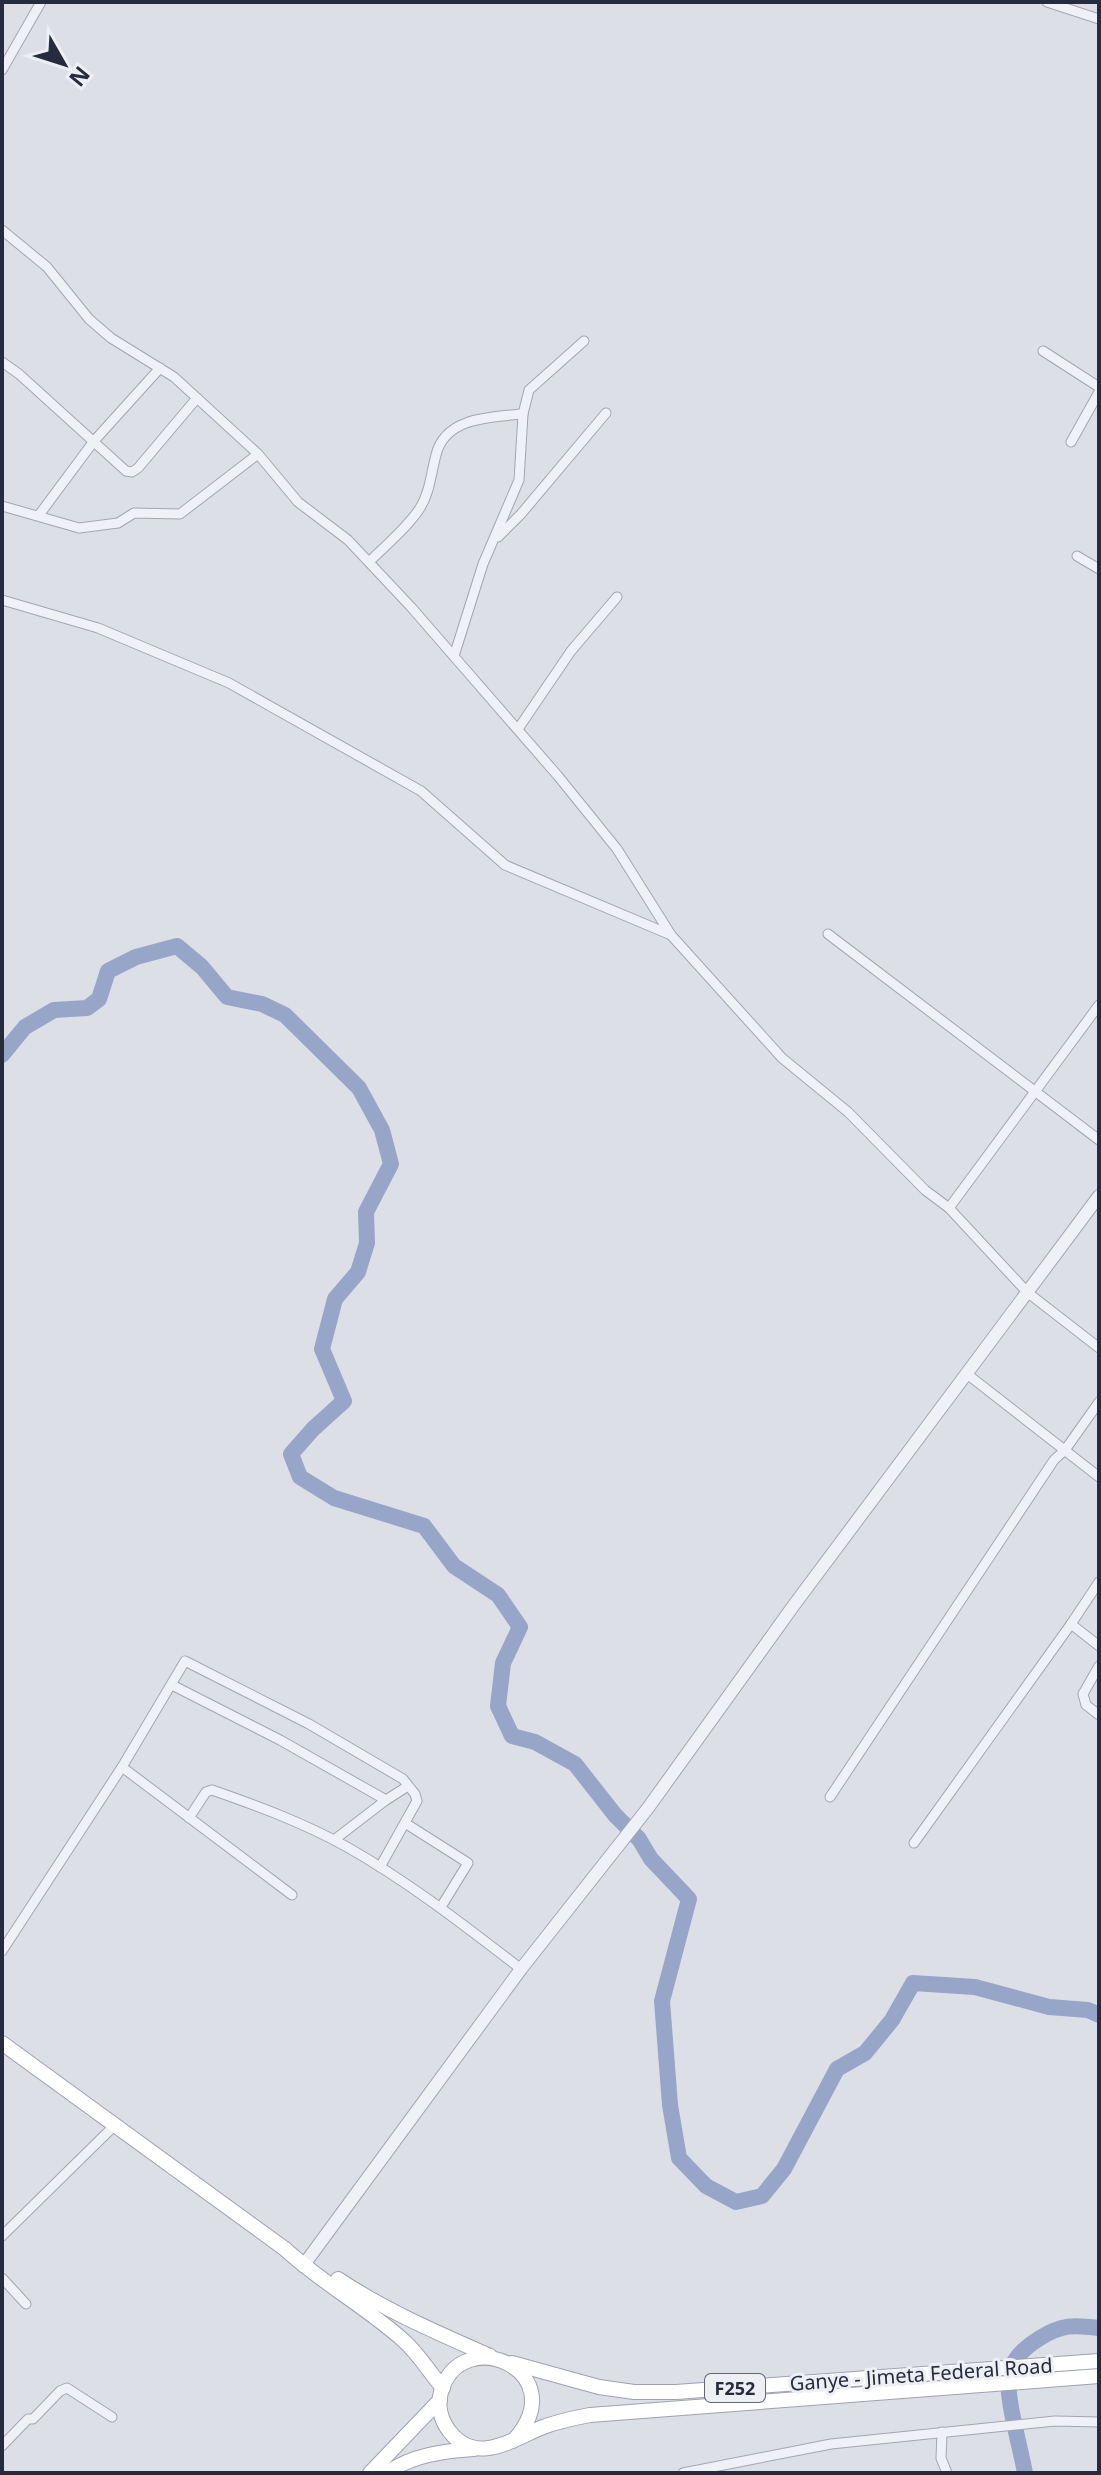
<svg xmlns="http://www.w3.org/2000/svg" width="1101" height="2475" font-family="'Noto Sans',sans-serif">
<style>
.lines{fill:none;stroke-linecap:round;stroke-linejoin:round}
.river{stroke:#97a6c8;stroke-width:16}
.minor-casing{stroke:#a3a5b1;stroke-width:11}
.tertiary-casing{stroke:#a3a5b1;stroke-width:14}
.primary-casing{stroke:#9da1b3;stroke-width:16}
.minor{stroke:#f0f1f6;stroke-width:9}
.tertiary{stroke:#f0f1f6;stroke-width:12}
.primary{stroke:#fff;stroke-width:14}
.labels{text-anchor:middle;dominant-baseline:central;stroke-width:6;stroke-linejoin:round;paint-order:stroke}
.shield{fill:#edeff5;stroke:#626675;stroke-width:2}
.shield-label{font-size:18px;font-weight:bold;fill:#272b3e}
.street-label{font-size:20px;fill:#272b3e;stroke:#edeff5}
</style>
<rect width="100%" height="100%" fill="#dddfe7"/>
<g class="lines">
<g class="river">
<path d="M 2,1055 L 25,1027 L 54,1010 L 87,1008 L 99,999 L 108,971 L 136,957 L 177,946 L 202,967 L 227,997 L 262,1004 L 285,1015 L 359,1088 L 382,1130 L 391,1164 L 366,1212 L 367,1243 L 358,1272 L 335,1299 L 322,1349 L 344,1401 L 313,1429 L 291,1454 L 300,1477 L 334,1498 L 424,1526 L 454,1566 L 498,1595 L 520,1627 L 503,1663 L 498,1706 L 512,1736 L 535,1742 L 575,1764 L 615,1815 L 639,1839 L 651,1859 L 689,1899 L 662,2001 L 670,2105 L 679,2158 L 706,2186 L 736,2202 L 762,2196 L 784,2169 L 837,2069 L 865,2053 L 892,2020 L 913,1983 L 975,1987 L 1049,2007 L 1088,2010 L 1099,2015"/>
<path d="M 1025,2473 C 1021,2449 1005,2396 1009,2375 C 1012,2358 1027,2346 1040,2338 C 1062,2324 1074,2325 1099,2328"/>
</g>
<defs>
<g id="minor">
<path d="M 1047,2 L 1099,19"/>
<path d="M 2,70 L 41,2"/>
<path d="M 2,230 L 47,267 L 89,319 L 111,338 L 174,377 L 258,454 L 298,502 L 348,540 L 411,607 L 558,776 L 617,849 L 671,935 L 782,1058 L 848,1112 L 925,1190 L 949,1208 L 1027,1292 L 1099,1348"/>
<path d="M 1043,351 L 1099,387"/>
<path d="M 2,362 L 19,374 L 126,471 L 132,472 L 138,468 L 197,398"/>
<path d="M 1071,442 L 1099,392"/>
<path d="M 2,506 L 79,528 L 118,523 L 134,513 L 180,514 L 258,454"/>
<path d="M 39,515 L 94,441 L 160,368"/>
<path d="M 498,537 L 521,514 L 606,413"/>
<path d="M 1077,556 L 1099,569"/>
<path d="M 369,562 C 386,545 407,528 420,508 C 430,492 431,473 436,455 C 445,417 491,417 523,414"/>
<path d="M 2,600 L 98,628 L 229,683 L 421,791 L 505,865 L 671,935"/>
<path d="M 454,656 L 483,564 L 519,480 L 523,414 L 529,390 L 584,341"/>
<path d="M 518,729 L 571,651 L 617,597"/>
<path d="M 828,934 L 1099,1140"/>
<path d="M 949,1208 L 1099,1005"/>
<path d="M 967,1374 L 1099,1477"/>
<path d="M 1071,1624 L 1099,1646"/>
<path d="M 1099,1666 L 1083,1694 L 1086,1705 L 1099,1715"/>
<path d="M 172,1685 L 280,1740 L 386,1800"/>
<path d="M 122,1767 L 292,1895"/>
<path d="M 830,1797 L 1054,1460 L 1065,1450 L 1099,1402"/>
<path d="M 189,1818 L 206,1792 L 212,1790 C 258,1806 304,1823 347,1847 C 409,1882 465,1926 521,1969"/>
<path d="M 405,1823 L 468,1863 L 441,1907"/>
<path d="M 334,1840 L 386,1800 L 408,1786"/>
<path d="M 914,1843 L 1071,1624 L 1099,1582"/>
<path d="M 2,1951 L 122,1767 L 185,1661 L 309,1724 L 403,1779 L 415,1794 L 417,1801 L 380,1867"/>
<path d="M 2,2236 L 114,2126"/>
<path d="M 2,2278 L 26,2304"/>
<path d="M 942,2432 L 941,2458 L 947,2473"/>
<path d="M 2,2446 L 28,2419 L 33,2419 L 60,2391 L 67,2388 L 112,2417"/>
<path d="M 683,2473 L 831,2444 L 1055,2421 L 1099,2422"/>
</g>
<path id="tertiary" d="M 303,2266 L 521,1969 L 648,1808 L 794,1605 L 1099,1196"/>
<g id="primary">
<path d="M 2,2043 L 285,2249 C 322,2283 366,2307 403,2340 C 419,2354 429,2372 443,2388"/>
<path d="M 338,2279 C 386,2311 438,2333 490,2356"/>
<path d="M 512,2363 L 599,2387 L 634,2392 L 676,2392 L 1099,2361"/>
<path d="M 513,2441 C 577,2372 461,2321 441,2392 C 437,2406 441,2421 450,2432 C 477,2466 513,2439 543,2427 C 559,2421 574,2418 590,2415 L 1099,2376"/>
<path d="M 370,2473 L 440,2400"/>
<path d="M 387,2473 C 412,2455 444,2451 474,2449"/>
</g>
</defs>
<use href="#minor" class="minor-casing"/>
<use href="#tertiary" class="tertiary-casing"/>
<use href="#primary" class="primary-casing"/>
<use href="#minor" class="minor"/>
<use href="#tertiary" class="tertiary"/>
<use href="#primary" class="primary"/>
</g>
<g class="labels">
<rect class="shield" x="705" y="2374" width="60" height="28" rx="6"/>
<g class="shield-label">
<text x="735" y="2388">F252</text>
</g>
<g class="street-label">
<text transform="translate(921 2374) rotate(-4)">Ganye - Jimeta Federal Road</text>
</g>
</g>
<rect width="1101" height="2475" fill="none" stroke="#272b3e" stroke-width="8"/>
<g transform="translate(64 64) rotate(129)" stroke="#edeff5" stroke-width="6" paint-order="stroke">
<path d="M0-6L14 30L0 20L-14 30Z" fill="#272b3e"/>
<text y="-12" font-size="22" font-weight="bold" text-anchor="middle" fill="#272b3e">N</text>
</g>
</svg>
